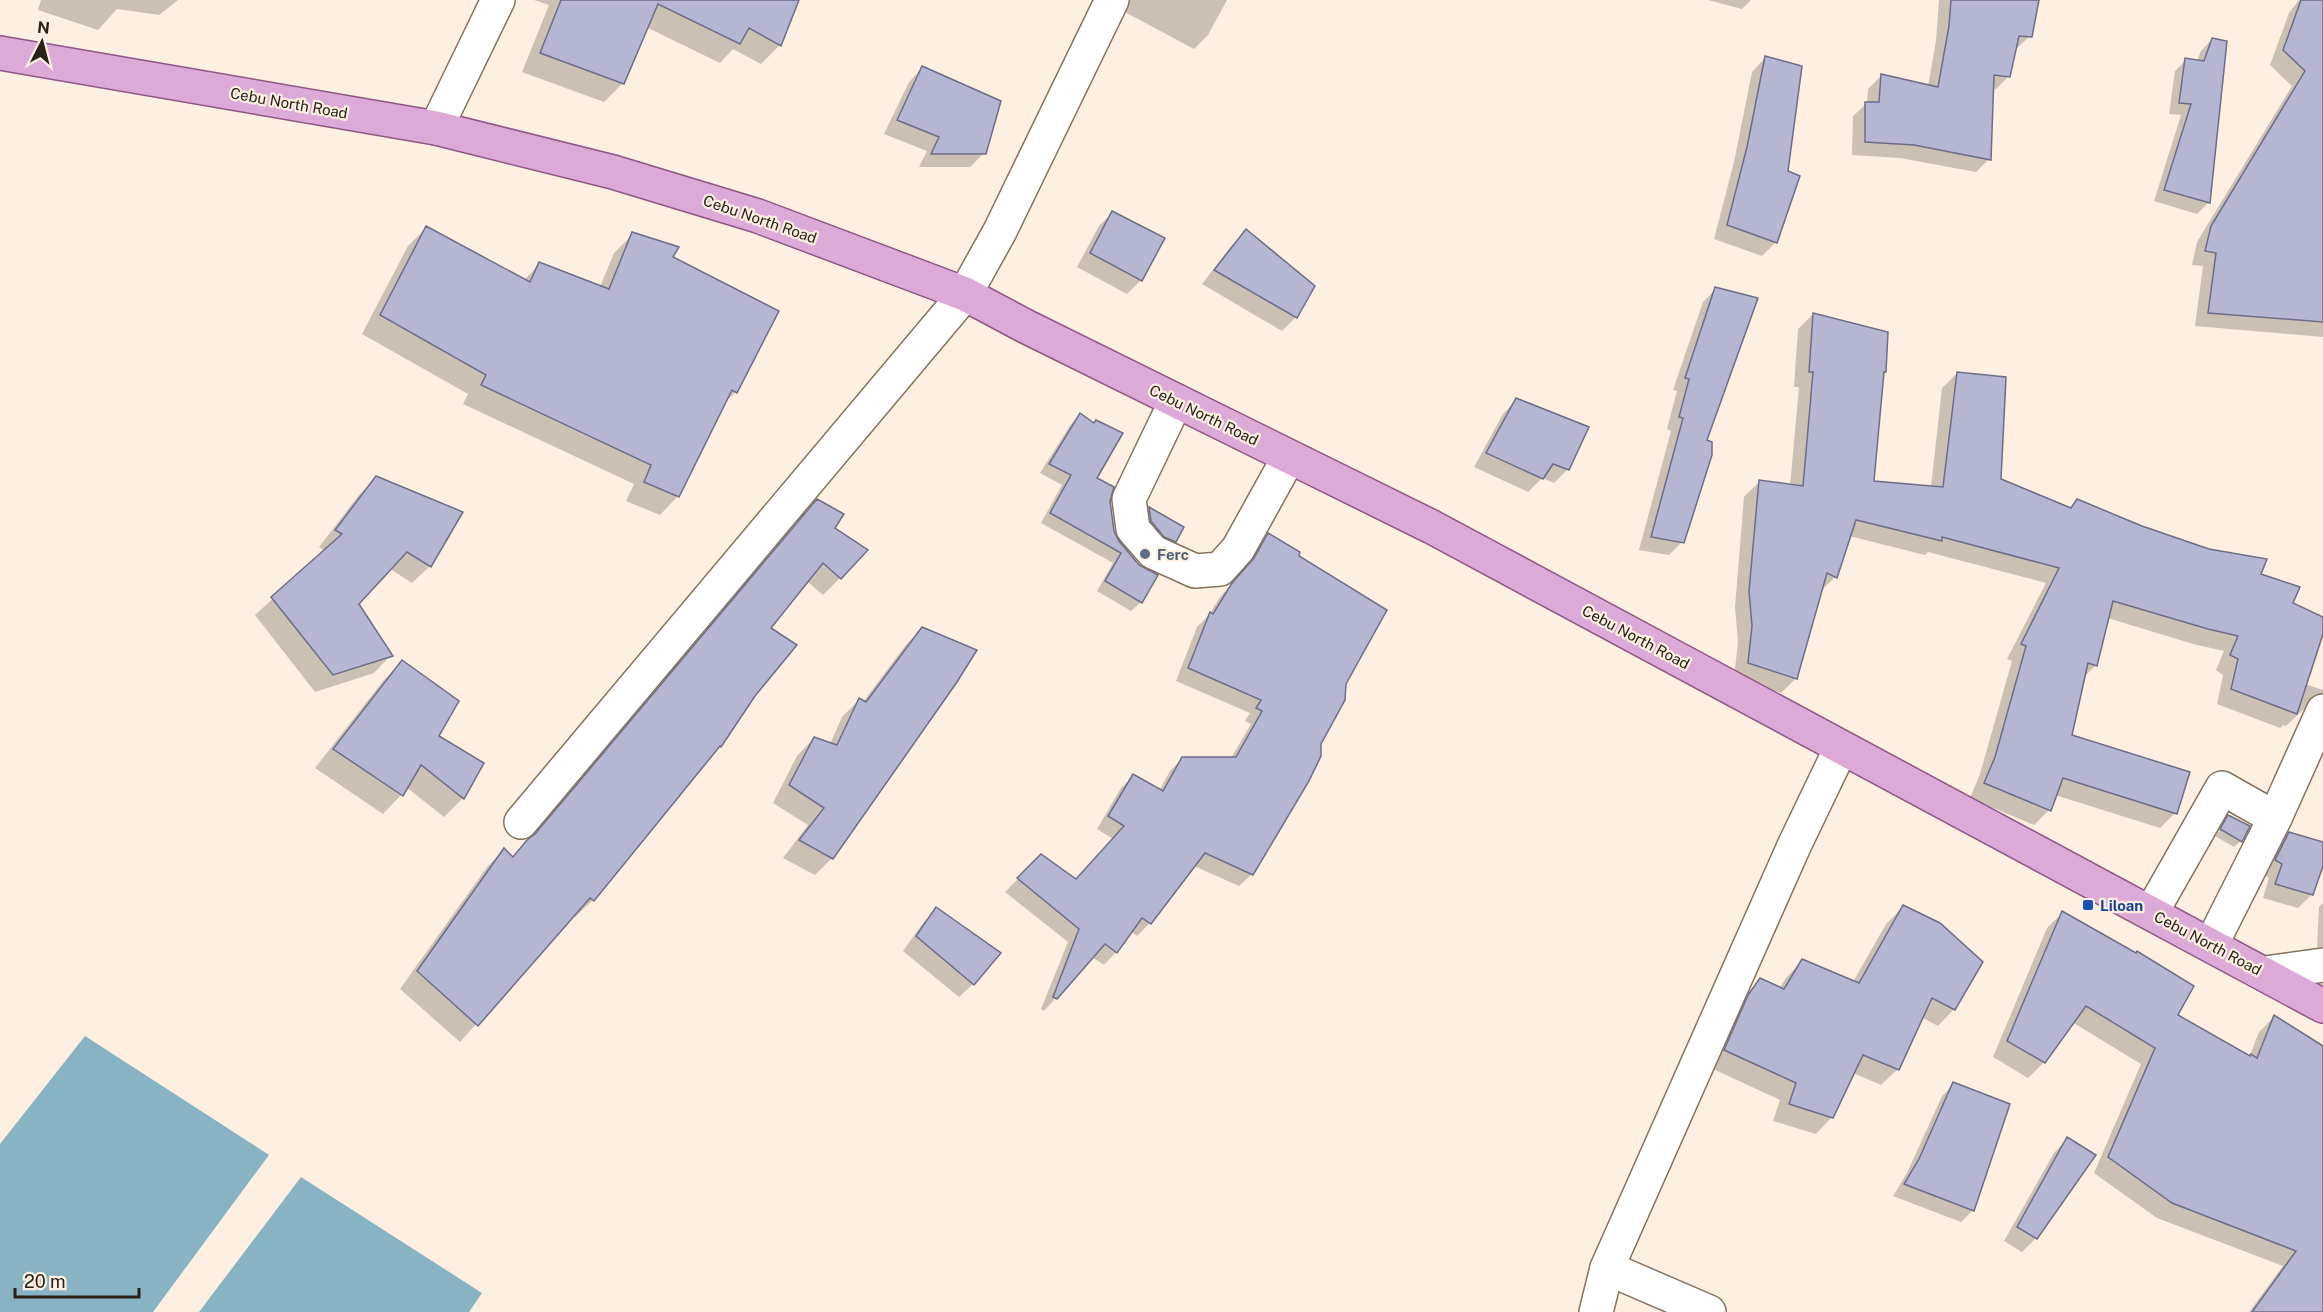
<svg xmlns="http://www.w3.org/2000/svg" width="2323" height="1312" font-family="'Public Sans',sans-serif">
<style>
.water{fill:#87b3c2}
.shadow{fill:#0003}
.building{fill:#b5b6d2;stroke:#6d6d87;stroke-width:1.5}
.lines{fill:none;stroke-linecap:round;stroke-linejoin:round}
.minor-casing{stroke:#85725d;stroke-width:36}
.major-casing{stroke:#8f5683;stroke-width:36}
.minor{stroke:#fff;stroke-width:33}
.major{stroke:#ddaad7;stroke-width:33}
.service-dot{fill:#5c6f8a;stroke:#fdf0e2;stroke-width:2}
.transit-dot{fill:#1a4fb4;stroke:#fdf0e2;stroke-width:2}
.labels{text-anchor:middle;dominant-baseline:central;stroke-width:4.5;stroke-linejoin:round;paint-order:stroke}
.street-label{font-size:15px;fill:#292118;stroke:#fdf0e2}
.service-label{font-size:15px;font-weight:bold;fill:#4e5e75;stroke:#fdf0e2;text-anchor:start}
.transit-label{font-size:15px;font-weight:bold;fill:#164399;stroke:#fdf0e2;text-anchor:start}
</style>
<rect width="100%" height="100%" fill="#fdf0e2"/>
<g class="water">
<path d="M 85,1036 L 269,1155 L 153,1312 L 0,1312 L 0,1144 Z"/>
<path d="M 301,1177 L 482,1293 L 469,1312 L 199,1312 Z"/>
</g>
<g class="shadow">
<path d="M 41,0 L 178,0 L 159,15 L 117,9 L 98,30 L 38,10 Z"/>
<path d="M 534,0 L 798,0 L 780,45 L 761,64 L 733,49 L 720,63 L 646,27 L 623,83 L 604,102 L 522,72 L 549,5 Z"/>
<path d="M 1129,0 L 1227,0 L 1208,35 L 1194,49 L 1123,11 Z"/>
<path d="M 1708,0 L 1751,0 L 1742,9 Z"/>
<path d="M 1939,0 L 2037,0 L 2030,36 L 2015,50 L 2009,76 L 1996,89 L 1992,89 L 1989,159 L 1976,172 L 1900,158 L 1852,155 L 1853,116 L 1867,103 L 1868,89 L 1881,76 L 1928,86 L 1936,41 Z"/>
<path d="M 2299,0 L 2323,0 L 2323,337 L 2195,326 L 2203,266 L 2192,265 L 2197,242 L 2292,86 L 2270,65 L 2289,13 Z"/>
<path d="M 2212,39 L 2209,202 L 2197,214 L 2154,201 L 2181,115 L 2169,114 L 2175,71 L 2186,60 L 2197,61 L 2201,51 Z"/>
<path d="M 1765,58 L 1787,172 L 1776,242 L 1762,256 L 1714,239 L 1734,162 L 1752,72 Z"/>
<path d="M 922,68 L 984,153 L 970,167 L 919,167 L 927,151 L 884,134 L 909,82 Z"/>
<path d="M 1113,212 L 1141,280 L 1127,294 L 1077,267 L 1099,226 Z"/>
<path d="M 426,228 L 524,280 L 540,264 L 600,287 L 614,253 L 633,234 L 671,258 L 736,392 L 723,404 L 678,496 L 660,515 L 626,501 L 634,484 L 463,404 L 468,394 L 362,334 L 408,246 Z"/>
<path d="M 1246,231 L 1313,286 L 1296,317 L 1282,331 L 1202,284 L 1232,245 Z"/>
<path d="M 1716,289 L 1682,542 L 1669,555 L 1639,550 L 1671,431 L 1667,429 L 1677,391 L 1673,390 L 1703,302 Z"/>
<path d="M 1813,314 L 1885,372 L 1882,375 L 1873,482 L 1931,487 L 1942,388 L 1957,373 L 2000,480 L 2069,509 L 2077,500 L 2259,574 L 2291,604 L 2323,618 L 2323,629 L 2305,684 L 2323,690 L 2323,715 L 2315,708 L 2306,707 L 2286,726 L 2283,725 L 2280,728 L 2217,704 L 2223,675 L 2216,670 L 2224,651 L 2193,644 L 2108,618 L 2096,665 L 2083,678 L 2071,736 L 2175,813 L 2160,828 L 2055,795 L 2049,810 L 2034,825 L 1970,798 L 1980,774 L 2012,661 L 2007,659 L 2046,583 L 1928,552 L 1925,555 L 1849,536 L 1835,577 L 1820,592 L 1796,678 L 1781,693 L 1734,678 L 1738,642 L 1735,607 L 1744,497 L 1759,482 L 1790,486 L 1799,387 L 1794,387 L 1798,329 Z"/>
<path d="M 1516,400 L 1568,469 L 1554,483 L 1542,478 L 1528,492 L 1474,467 L 1503,414 Z"/>
<path d="M 1080,415 L 1095,479 L 1109,501 L 1113,532 L 1141,602 L 1131,611 L 1097,591 L 1113,563 L 1041,523 L 1062,485 L 1040,473 L 1071,424 Z"/>
<path d="M 376,478 L 430,566 L 412,583 L 390,569 L 357,604 L 391,655 L 374,673 L 315,692 L 255,615 L 325,551 L 319,547 L 359,495 Z"/>
<path d="M 817,501 L 833,528 L 840,578 L 823,595 L 807,581 L 769,628 L 754,695 L 720,746 L 593,900 L 575,917 L 573,915 L 460,1042 L 400,989 L 487,867 L 504,850 L 512,857 L 530,840 L 800,519 Z"/>
<path d="M 1149,509 L 1182,528 L 1168,547 L 1143,515 Z"/>
<path d="M 1269,535 L 1297,556 L 1345,684 L 1252,874 L 1239,886 L 1194,866 L 1150,923 L 1137,936 L 1131,931 L 1116,952 L 1104,965 L 1092,957 L 1044,1011 L 1041,1009 L 1068,942 L 1005,892 L 1041,856 L 1075,880 L 1113,839 L 1097,829 L 1121,788 L 1133,776 L 1159,791 L 1170,771 L 1183,758 L 1231,758 L 1251,724 L 1245,721 L 1250,713 L 1176,681 L 1197,627 L 1209,615 L 1220,597 L 1242,573 L 1256,547 Z"/>
<path d="M 923,628 L 832,858 L 815,875 L 783,858 L 808,825 L 773,803 L 797,756 L 814,738 L 830,744 L 842,717 L 859,700 L 863,702 L 905,646 Z"/>
<path d="M 402,662 L 436,736 L 482,764 L 463,798 L 444,817 L 406,787 L 401,795 L 383,814 L 315,768 L 383,681 Z"/>
<path d="M 2229,817 L 2241,841 L 2234,847 L 2215,836 Z"/>
<path d="M 2289,834 L 2323,844 L 2323,861 L 2312,894 L 2298,908 L 2263,898 L 2269,878 L 2262,874 L 2276,848 Z"/>
<path d="M 2323,903 L 2323,947 L 2317,947 L 2319,907 Z"/>
<path d="M 1903,907 L 1954,1009 L 1938,1026 L 1921,1017 L 1898,1069 L 1881,1085 L 1853,1073 L 1832,1117 L 1816,1134 L 1773,1121 L 1780,1100 L 1709,1067 L 1744,996 L 1761,980 L 1779,989 L 1786,978 L 1802,961 L 1853,982 L 1886,924 Z"/>
<path d="M 936,909 L 973,984 L 959,997 L 903,951 L 923,923 Z"/>
<path d="M 2062,913 L 2176,1015 L 2249,1058 L 2259,1032 L 2274,1017 L 2323,1047 L 2323,1312 L 2249,1312 L 2283,1266 L 2157,1218 L 2094,1173 L 2141,1064 L 2072,1022 L 2044,1062 L 2028,1078 L 1993,1057 L 2047,928 Z"/>
<path d="M 1954,1084 L 1973,1210 L 1961,1222 L 1893,1196 L 1907,1173 L 1942,1096 Z"/>
<path d="M 2067,1139 L 2036,1238 L 2022,1252 L 2004,1241 L 2054,1153 Z"/>
</g>
<g class="building">
<path d="M 561,0 L 799,0 L 781,46 L 749,28 L 740,44 L 658,4 L 624,84 L 540,53 Z"/>
<path d="M 1951,0 L 2039,0 L 2032,37 L 2019,36 L 2010,77 L 1994,75 L 1991,160 L 1914,145 L 1865,142 L 1865,102 L 1879,102 L 1881,74 L 1938,87 L 1949,26 Z"/>
<path d="M 2301,0 L 2323,0 L 2323,322 L 2208,313 L 2216,253 L 2205,251 L 2211,226 L 2305,71 L 2283,50 Z"/>
<path d="M 2212,38 L 2227,41 L 2210,203 L 2164,190 L 2191,104 L 2179,103 L 2185,58 L 2204,61 Z"/>
<path d="M 1765,56 L 1802,66 L 1788,171 L 1800,176 L 1777,243 L 1727,225 L 1747,147 Z"/>
<path d="M 922,66 L 1001,101 L 986,154 L 931,154 L 939,137 L 897,120 Z"/>
<path d="M 1112,211 L 1165,238 L 1142,281 L 1090,253 Z"/>
<path d="M 426,226 L 530,282 L 539,262 L 609,289 L 632,232 L 679,247 L 673,257 L 779,311 L 737,393 L 732,390 L 679,497 L 644,482 L 651,465 L 481,385 L 486,375 L 380,315 Z"/>
<path d="M 1246,229 L 1315,286 L 1297,318 L 1214,270 Z"/>
<path d="M 1715,287 L 1758,298 L 1707,440 L 1712,442 L 1712,455 L 1684,543 L 1651,537 L 1683,418 L 1679,417 L 1689,379 L 1685,378 Z"/>
<path d="M 1813,313 L 1888,332 L 1886,372 L 1884,372 L 1874,481 L 1943,487 L 1957,372 L 2006,377 L 2001,479 L 2071,508 L 2077,499 L 2142,526 L 2209,549 L 2267,559 L 2261,574 L 2300,587 L 2293,603 L 2323,617 L 2323,634 L 2297,714 L 2231,689 L 2238,659 L 2230,655 L 2238,636 L 2208,629 L 2113,601 L 2097,666 L 2088,663 L 2072,735 L 2190,772 L 2177,814 L 2063,778 L 2051,811 L 1984,783 L 1995,757 L 2026,646 L 2021,644 L 2059,568 L 1942,537 L 1942,541 L 1856,520 L 1837,578 L 1827,573 L 1797,679 L 1748,663 L 1752,626 L 1749,591 L 1759,480 L 1803,486 L 1813,372 L 1809,372 Z"/>
<path d="M 1516,398 L 1589,427 L 1569,470 L 1553,464 L 1543,479 L 1486,453 Z"/>
<path d="M 1080,413 L 1094,423 L 1096,420 L 1123,433 L 1097,478 L 1114,487 L 1110,501 L 1114,531 L 1119,541 L 1139,565 L 1158,575 L 1142,603 L 1105,581 L 1121,553 L 1050,513 L 1071,475 L 1049,464 Z"/>
<path d="M 376,476 L 463,512 L 431,567 L 407,552 L 359,604 L 393,656 L 333,675 L 271,597 L 342,534 L 335,530 Z"/>
<path d="M 817,499 L 844,514 L 835,528 L 868,550 L 841,579 L 823,563 L 771,628 L 797,645 L 755,696 L 721,747 L 720,746 L 594,901 L 590,898 L 478,1026 L 417,971 L 504,848 L 513,857 L 527,840 L 535,834 Z"/>
<path d="M 1149,507 L 1184,527 L 1176,542 L 1164,537 L 1151,521 Z"/>
<path d="M 1268,533 L 1300,552 L 1299,556 L 1387,610 L 1346,684 L 1345,700 L 1321,744 L 1321,756 L 1309,781 L 1253,875 L 1205,853 L 1151,924 L 1142,918 L 1117,953 L 1105,944 L 1057,999 L 1053,997 L 1079,929 L 1017,878 L 1041,854 L 1076,879 L 1124,826 L 1108,816 L 1133,774 L 1163,791 L 1182,757 L 1236,757 L 1262,711 L 1256,708 L 1261,700 L 1188,668 L 1210,612 L 1213,614 L 1232,583 L 1254,558 Z"/>
<path d="M 922,627 L 977,650 L 957,682 L 833,859 L 799,840 L 824,808 L 789,785 L 814,737 L 837,745 L 859,698 L 866,702 Z"/>
<path d="M 402,660 L 459,701 L 439,736 L 484,763 L 464,799 L 421,765 L 403,796 L 333,749 Z"/>
<path d="M 2228,815 L 2250,826 L 2242,842 L 2220,829 Z"/>
<path d="M 2289,832 L 2323,842 L 2323,866 L 2313,895 L 2275,884 L 2282,864 L 2275,860 Z"/>
<path d="M 1903,905 L 1940,923 L 1983,962 L 1955,1010 L 1932,998 L 1899,1070 L 1863,1055 L 1833,1118 L 1789,1104 L 1796,1083 L 1724,1050 L 1748,995 L 1760,978 L 1784,989 L 1802,959 L 1859,983 Z"/>
<path d="M 936,907 L 1001,953 L 974,985 L 916,936 Z"/>
<path d="M 2062,911 L 2136,953 L 2137,951 L 2194,986 L 2178,1015 L 2250,1056 L 2251,1054 L 2257,1058 L 2274,1015 L 2323,1046 L 2323,1312 L 2252,1312 L 2296,1251 L 2172,1203 L 2108,1157 L 2155,1048 L 2086,1006 L 2045,1063 L 2007,1041 Z"/>
<path d="M 1953,1082 L 2010,1104 L 1974,1211 L 1904,1184 L 1919,1159 Z"/>
<path d="M 2067,1137 L 2096,1155 L 2037,1239 L 2017,1227 Z"/>
</g>
<g class="lines">
<defs>
<g id="minor">
<path d="M 436,128 L 498,0"/>
<path d="M 1176,401 L 1129,499 L 1133,529 L 1153,552 L 1195,571 L 1220,569 L 1238,549 L 1289,457"/>
<path d="M 521,822 L 965,294 L 1000,231 L 1112,0"/>
<path d="M 2151,913 L 2222,788 L 2275,818"/>
<path d="M 2211,945 L 2275,818 L 2323,711"/>
<path d="M 2265,973 L 2323,965"/>
<path d="M 1607,1268 L 1709,1312"/>
<path d="M 1596,1312 L 1607,1268 L 1794,846 L 1841,748"/>
</g>
<path id="major" d="M 0,53 L 436,128 L 613,172 L 758,216 L 965,294 L 1025,326 L 1432,527 L 2323,1006"/>
</defs>
<use href="#minor" class="minor-casing"/>
<use href="#major" class="major-casing"/>
<use href="#minor" class="minor"/>
<use href="#major" class="major"/>
</g>
<circle class="service-dot" cx="1145" cy="554" r="6"/>
<rect class="transit-dot" x="2082" y="899" width="12" height="12" rx="3"/>
<g class="labels">
<g class="street-label">
<text transform="translate(289 103) rotate(10)">Cebu North Road</text>
<text transform="translate(760 219) rotate(19)">Cebu North Road</text>
<text transform="translate(1204 415) rotate(26)">Cebu North Road</text>
<text transform="translate(1636 637) rotate(28)">Cebu North Road</text>
<text transform="translate(2208 943) rotate(28)">Cebu North Road</text>
</g>
<g class="service-label">
<text x="1157" y="554">Ferc</text>
</g>
<g class="transit-label">
<text x="2100" y="905">Liloan</text>
</g>
</g>
<g transform="translate(42 42) rotate(6)" stroke="#fdf0e2" stroke-width="4.5" paint-order="stroke">
<path d="M0-4.5L10 22L0 15L-10 22Z" fill="#292118"/>
<text y="-9" font-size="16" font-weight="bold" text-anchor="middle" fill="#292118">N</text>
</g>
<path d="M15 1288v9h124v-9" fill="none" stroke="#292118" stroke-width="3"/>
<text x="24" y="1288" font-size="18" fill="#292118" stroke="#fdf0e2" stroke-width="4.5" paint-order="stroke">20 m</text>
</svg>
